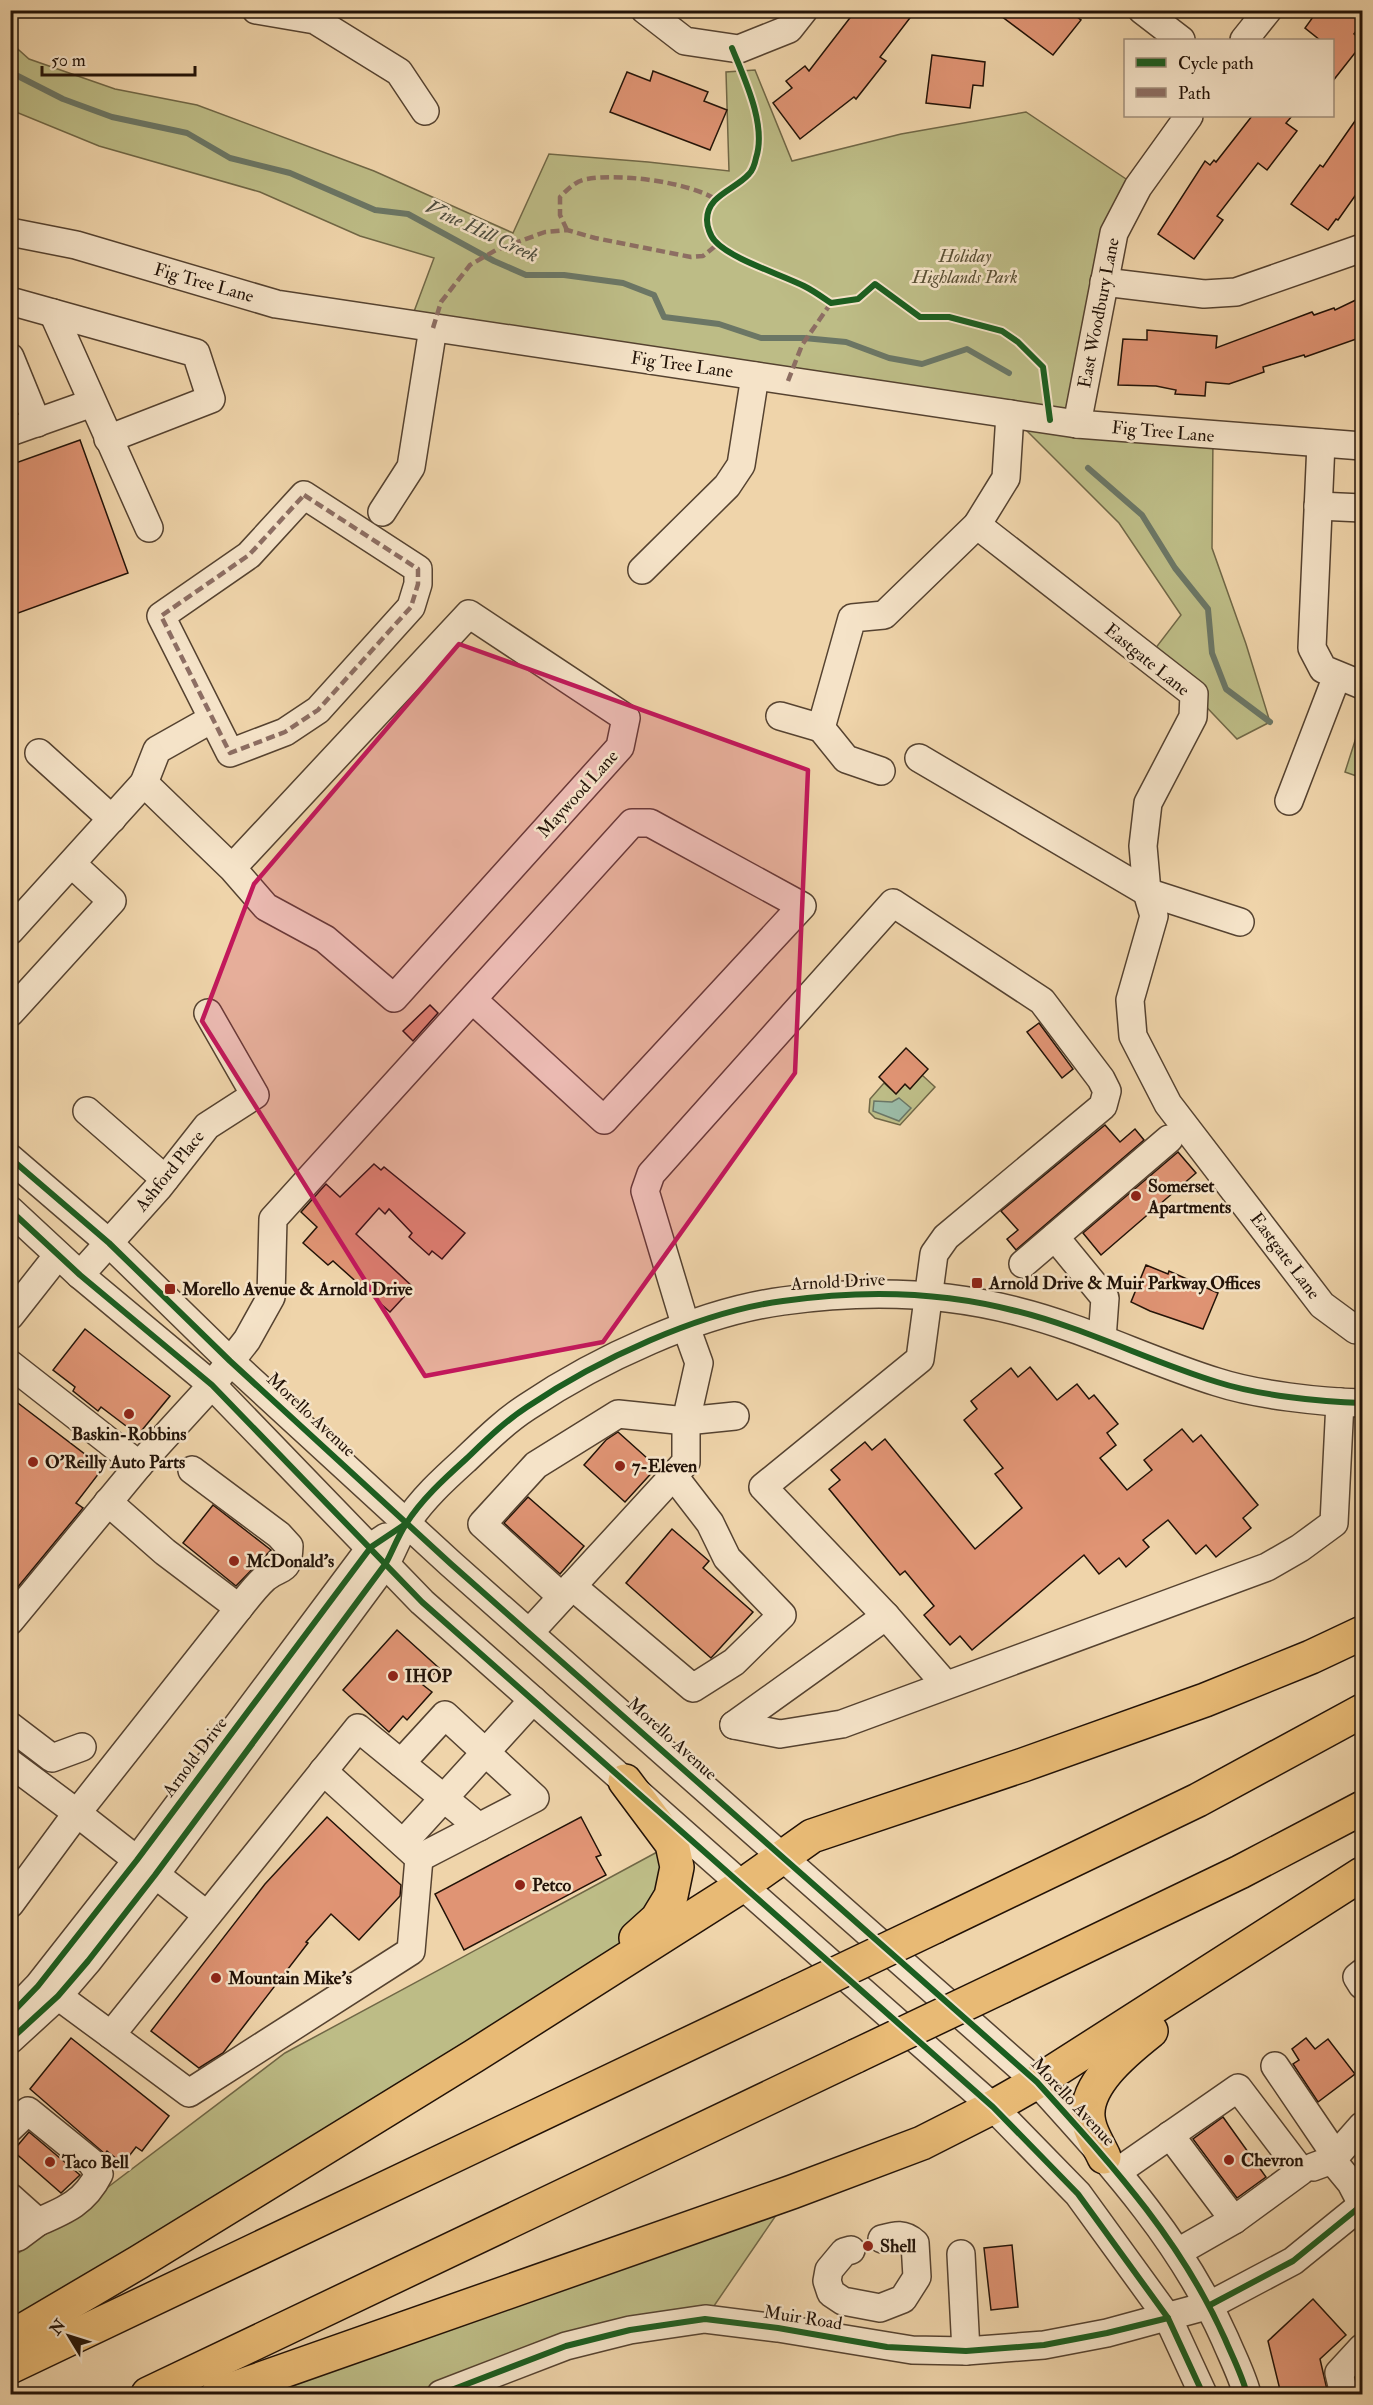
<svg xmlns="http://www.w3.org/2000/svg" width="1373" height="2405" font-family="'IM FELL Double Pica',serif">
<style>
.green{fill:#bdbc86;stroke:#706746;stroke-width:1.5}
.water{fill:#9bb9a4;stroke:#6b7665;stroke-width:1.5}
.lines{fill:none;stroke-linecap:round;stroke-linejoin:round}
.stream{stroke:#6b7665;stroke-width:6}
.building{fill:#e09474;stroke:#221207;stroke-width:1.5}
.minor-casing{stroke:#554230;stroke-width:30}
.highway-casing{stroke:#221207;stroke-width:36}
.minor{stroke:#f5e3c8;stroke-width:27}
.highway{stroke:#e8ba75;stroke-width:33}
.highway-bridge-casing{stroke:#221207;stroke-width:36;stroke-linecap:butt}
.highway-bridge{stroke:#e8ba75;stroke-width:33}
.quiet{stroke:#8d6e63;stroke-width:4.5;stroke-dasharray:9 4.5;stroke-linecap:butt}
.cycleway-casing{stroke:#f5e3c8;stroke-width:10}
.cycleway{stroke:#1b5e20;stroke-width:6}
.marked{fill:#c2185b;fill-opacity:0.2;stroke:#c2185b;stroke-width:4.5;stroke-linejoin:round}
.poi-dot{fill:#8f2418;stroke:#f5e3c8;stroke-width:2}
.labels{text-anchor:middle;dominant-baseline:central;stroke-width:5;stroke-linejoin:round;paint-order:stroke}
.park-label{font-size:18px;font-style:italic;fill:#584e33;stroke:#f5e3c8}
.street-label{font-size:18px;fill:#221207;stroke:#f5e3c8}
.poi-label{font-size:18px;font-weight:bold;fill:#221207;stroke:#f5e3c8;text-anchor:start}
.water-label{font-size:20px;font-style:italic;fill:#4c4c3e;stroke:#f5e3c8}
</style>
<rect width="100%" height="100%" fill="#efd4aa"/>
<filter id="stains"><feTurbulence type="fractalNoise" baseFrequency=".00333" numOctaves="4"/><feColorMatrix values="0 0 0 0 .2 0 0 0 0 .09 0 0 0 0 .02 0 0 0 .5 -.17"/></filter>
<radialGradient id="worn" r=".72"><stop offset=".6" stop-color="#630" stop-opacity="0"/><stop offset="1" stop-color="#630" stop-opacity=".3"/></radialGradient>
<g class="green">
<path d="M 10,42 L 29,59 L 115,89 L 197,105 L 374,171 L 513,233 L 549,154 L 648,162 L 729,171 L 726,72 L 755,70 L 792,161 L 901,134 L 1026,112 L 1138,187 L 1077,424 L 1213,436 L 1212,548 L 1246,644 L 1270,722 L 1237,739 L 1194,694 L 1148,658 L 1181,615 L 1119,523 L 1010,414 L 409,325 L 434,258 L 360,236 L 260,192 L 99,146 L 11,110 Z"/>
<path d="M 1362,719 L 1362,778 L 1345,772 Z"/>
<path d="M 922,1075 L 935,1087 L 900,1125 L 875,1118 L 869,1112 L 870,1099 L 884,1083 L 896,1094 L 905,1084 L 910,1089 Z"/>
<path d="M 672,1844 L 677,1867 L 638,1936 L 11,2338 L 10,2259 L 50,2231 L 285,2053 Z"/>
<path d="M 792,2192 L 705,2319 L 441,2394 L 218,2394 Z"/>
</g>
<path class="water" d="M 899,1098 L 911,1108 L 899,1121 L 873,1111 L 874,1101 L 892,1102 Z"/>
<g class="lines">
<g class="stream">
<path d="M 10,72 L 63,99 L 112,117 L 187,133 L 230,158 L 290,173 L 375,210 L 408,214 L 494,261 L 526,275 L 564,275 L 623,283 L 654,295 L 664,317 L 719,324 L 761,338 L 804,338 L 846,342 L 889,358 L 922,364 L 967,349 L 1009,373"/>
<path d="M 1088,468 L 1142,515 L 1175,568 L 1208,609 L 1212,653 L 1226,689 L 1270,722"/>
</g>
</g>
<g class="building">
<path d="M 856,10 L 916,10 L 880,57 L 886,61 L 856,99 L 854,97 L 800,139 L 773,103 L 792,88 L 786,81 L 805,66 L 809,71 Z"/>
<path d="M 993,10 L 1068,10 L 1081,20 L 1053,55 Z"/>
<path d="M 1318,10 L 1362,10 L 1362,23 L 1354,34 L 1362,41 L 1362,44 L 1332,82 L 1332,40 L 1320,40 L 1305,28 Z"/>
<path d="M 932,55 L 985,62 L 983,86 L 973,85 L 970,108 L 926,103 Z"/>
<path d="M 653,71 L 708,92 L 704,101 L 727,110 L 710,150 L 610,112 L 627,72 L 650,81 Z"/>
<path d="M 1362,111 L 1362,186 L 1338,220 L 1336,219 L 1328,230 L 1291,204 L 1320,165 L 1323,167 Z"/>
<path d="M 1252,116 L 1292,116 L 1286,123 L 1297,131 L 1267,170 L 1258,163 L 1217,216 L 1223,220 L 1194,259 L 1158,234 L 1205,161 L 1210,165 L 1214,160 L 1216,162 Z"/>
<path d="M 1362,297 L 1362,337 L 1305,357 L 1304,355 L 1263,367 L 1264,372 L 1229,384 L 1206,382 L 1205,396 L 1175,394 L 1176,390 L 1156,386 L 1118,385 L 1123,339 L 1147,340 L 1147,330 L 1217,336 L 1216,348 L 1312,312 L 1314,315 L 1334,308 L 1335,310 Z"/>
<path d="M 80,440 L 128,573 L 10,616 L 10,465 Z"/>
<path d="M 430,1005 L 438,1013 L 413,1041 L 403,1031 Z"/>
<path d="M 1039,1023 L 1073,1069 L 1062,1078 L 1027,1032 Z"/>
<path d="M 906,1048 L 928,1069 L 910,1089 L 905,1084 L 896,1094 L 879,1077 Z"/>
<path d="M 1105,1125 L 1120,1142 L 1135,1129 L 1144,1140 L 1016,1250 L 1007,1239 L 1018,1230 L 1001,1211 Z"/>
<path d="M 1178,1152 L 1196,1173 L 1101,1255 L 1083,1233 Z"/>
<path d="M 374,1164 L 381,1170 L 384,1167 L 465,1233 L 442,1259 L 432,1251 L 429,1255 L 409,1237 L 412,1233 L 389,1209 L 385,1214 L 379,1208 L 356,1234 L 413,1287 L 390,1312 L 333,1261 L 328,1265 L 303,1243 L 317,1227 L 301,1212 L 326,1184 L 340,1197 Z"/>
<path d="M 1146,1265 L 1168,1274 L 1169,1271 L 1218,1293 L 1203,1329 L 1150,1311 L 1131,1302 Z"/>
<path d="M 85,1329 L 170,1396 L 138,1435 L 101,1407 L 98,1411 L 73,1391 L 75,1387 L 53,1370 Z"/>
<path d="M 1030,1367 L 1057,1400 L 1077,1384 L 1089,1399 L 1094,1395 L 1118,1424 L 1107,1433 L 1116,1445 L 1100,1458 L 1127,1490 L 1152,1470 L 1144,1460 L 1182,1429 L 1193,1442 L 1201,1435 L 1258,1505 L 1243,1518 L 1251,1528 L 1216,1557 L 1206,1545 L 1196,1554 L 1168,1520 L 1143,1540 L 1149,1547 L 1126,1567 L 1119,1558 L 1099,1574 L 1084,1555 L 972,1650 L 960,1636 L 950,1645 L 924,1615 L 934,1606 L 905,1571 L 900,1575 L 829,1489 L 840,1480 L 831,1470 L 865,1442 L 872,1450 L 885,1439 L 975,1549 L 1022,1508 L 995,1474 L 1003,1468 L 964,1420 L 977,1409 L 971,1401 L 1011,1368 L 1018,1377 Z"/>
<path d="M 10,1397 L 103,1468 L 76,1503 L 83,1508 L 17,1588 L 10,1583 Z"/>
<path d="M 618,1432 L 657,1467 L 625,1502 L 584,1465 L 606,1440 Z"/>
<path d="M 528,1497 L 584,1546 L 560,1574 L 504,1523 Z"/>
<path d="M 213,1505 L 271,1550 L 236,1586 L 183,1543 Z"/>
<path d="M 672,1529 L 709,1561 L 703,1568 L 753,1612 L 711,1658 L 626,1583 Z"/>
<path d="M 397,1630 L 439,1668 L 423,1685 L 432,1692 L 407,1720 L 403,1716 L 389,1732 L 343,1690 Z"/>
<path d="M 327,1817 L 401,1885 L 400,1896 L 359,1940 L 331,1914 L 306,1942 L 308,1943 L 223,2053 L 199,2068 L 151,2031 L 265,1884 Z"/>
<path d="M 581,1817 L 601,1855 L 596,1857 L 606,1875 L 464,1950 L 435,1894 Z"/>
<path d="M 71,2038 L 169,2116 L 142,2151 L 136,2147 L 123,2164 L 107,2151 L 105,2154 L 30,2089 Z"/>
<path d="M 1306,2038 L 1315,2049 L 1328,2039 L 1355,2074 L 1318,2102 L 1293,2064 L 1299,2060 L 1292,2049 Z"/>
<path d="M 1223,2117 L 1266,2177 L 1237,2198 L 1193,2139 Z"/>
<path d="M 29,2132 L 80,2175 L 61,2193 L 13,2151 Z"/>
<path d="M 1012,2245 L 1018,2307 L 991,2310 L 984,2248 Z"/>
<path d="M 1313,2299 L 1346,2335 L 1320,2359 L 1328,2394 L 1281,2394 L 1268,2341 Z"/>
</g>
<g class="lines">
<defs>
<g id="minor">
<path d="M 256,10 L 315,20 L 399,72 L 425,111"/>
<path d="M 645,10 L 685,41 L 739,49 L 789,29 L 804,10"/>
<path d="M 1142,10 L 1181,40"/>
<path d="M 1244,40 L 1268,10"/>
<path d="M 10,232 L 76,245 L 276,304 L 1077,424 L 1362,446"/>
<path d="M 1104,282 L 1204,294 L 1236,292 L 1362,248"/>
<path d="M 10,301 L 196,353 L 211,399 L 108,439"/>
<path d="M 53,313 L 149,528"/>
<path d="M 10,357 L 37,423"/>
<path d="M 1077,424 L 1114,233 L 1138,187 L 1189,116"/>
<path d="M 10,432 L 92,403"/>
<path d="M 1321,443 L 1312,648 L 1323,669 L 1362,685"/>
<path d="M 304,495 L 418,569 L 418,584 L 411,607 L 318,710 L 285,732 L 230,753 L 161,616 L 249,555 Z"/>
<path d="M 1318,506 L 1362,508"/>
<path d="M 382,512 L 411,467 L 433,328"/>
<path d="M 977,525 L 1194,694 L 1193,717 L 1148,803 L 1143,846 L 1147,892 L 1154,916 L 1130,1000 L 1133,1036 L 1168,1104 L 1322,1305 L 1356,1330 L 1362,1330"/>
<path d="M 642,570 L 727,486 L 741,465 L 755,376"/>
<path d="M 780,716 L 821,728"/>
<path d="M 39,753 L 112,819"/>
<path d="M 919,758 L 1147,892 L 1240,922"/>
<path d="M 881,771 L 846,759 L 821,728 L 852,618 L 884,615 L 977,525 L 1006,478 L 1010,414"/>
<path d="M 144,783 L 232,868 L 266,907 L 325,939 L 394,998 L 620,747 L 626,718 L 469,614 L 232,868"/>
<path d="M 1289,801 L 1337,676"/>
<path d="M 10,931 L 144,783 L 157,750 L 212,719"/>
<path d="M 10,1013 L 112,901 L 72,864"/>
<path d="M 87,1111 L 165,1179"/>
<path d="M 10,1158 L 109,1243 L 230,1361 L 451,1564 L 1037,2082 C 1110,2163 1180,2238 1225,2339 C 1233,2358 1242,2375 1247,2394"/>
<path d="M 10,1210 L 80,1275 L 212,1385 L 422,1602 L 993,2107 L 1078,2194 L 1168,2318 L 1203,2394"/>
<path d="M 1055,1237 L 1105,1298 L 1102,1339"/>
<path d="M 1023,1264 L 1169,1139"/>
<path d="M 80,1275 L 159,1187 L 207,1126 L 255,1095 L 208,1013"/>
<path d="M 10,1316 L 58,1255"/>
<path d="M 10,1364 L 139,1465"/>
<path d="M 192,1470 L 279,1535 L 289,1546 C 288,1575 282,1564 265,1578 C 255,1587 247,1598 239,1608"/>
<path d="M 572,1586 L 693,1688 L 734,1662 L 782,1615 L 727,1558 L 710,1523 L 673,1475"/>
<path d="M 562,1597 L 482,1524 L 536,1465 L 618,1414 L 686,1421 L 735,1416"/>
<path d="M 10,1621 L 139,1465 L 212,1385 L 247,1340 L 271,1297 L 273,1219 L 632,823 L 650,823 L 802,906 L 604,1120 L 473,1000"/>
<path d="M 529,1633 L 686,1462 L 686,1421 L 699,1363 L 686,1327 L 645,1191 L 651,1174 L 893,903 L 1042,1001 L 1101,1079 L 1107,1091 L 1103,1106 L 946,1237 L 934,1254 L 920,1359 L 763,1487 L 886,1616 L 945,1684"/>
<path d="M 734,1725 L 780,1734 L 842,1724 L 1267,1567 L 1300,1548 L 1334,1523 L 1340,1402"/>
<path d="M 734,1725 L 886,1616"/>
<path d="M 10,1726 L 52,1758 L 82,1747"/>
<path d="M 10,1763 L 77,1813 L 239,1608 L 165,1552 L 108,1502"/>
<path d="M 323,1771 L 419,1858 L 535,1798 L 445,1715 L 401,1763"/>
<path d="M 403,1843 L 533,1700"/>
<path d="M 419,1858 L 411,1951 L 189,2093 L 111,2035 L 358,1728 L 479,1827"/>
<path d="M 10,1904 L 77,1813 L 207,1915"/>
<path d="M 1362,1973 L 1357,1977 L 1362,1985"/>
<path d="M 58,1996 L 111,2035"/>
<path d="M 10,2015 L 38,1986 L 137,1860 L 371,1547 L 386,1537"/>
<path d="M 10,2040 L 58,1996 L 88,1961 L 155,1875 L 386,1563 C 393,1550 398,1536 406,1524 C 421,1500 444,1479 465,1460 C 485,1441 504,1422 527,1407 C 597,1360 699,1312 783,1301 C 860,1290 940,1291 1016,1311 C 1085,1328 1149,1361 1217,1382 C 1257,1395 1320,1402 1362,1403"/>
<path d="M 1275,2066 L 1336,2156"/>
<path d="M 10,2128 L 28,2111 L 91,2162 L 99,2174 C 85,2202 66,2210 38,2222"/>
<path d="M 1170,2135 L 1234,2220"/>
<path d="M 1332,2160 L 1362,2126"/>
<path d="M 1313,2167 L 1332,2160 L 1351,2183 L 1362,2204"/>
<path d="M 1117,2172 L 1238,2088 L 1301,2171 L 1234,2220 L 1178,2252"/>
<path d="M 10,2197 L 38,2222 L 18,2237 L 10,2238"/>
<path d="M 851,2250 L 844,2252 L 829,2270 L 827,2281 L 831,2293 L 843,2301 L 880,2308 L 903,2299 L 917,2277 L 915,2243 C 904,2233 896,2235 882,2239"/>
<path d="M 961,2254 L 966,2351"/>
<path d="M 441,2394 L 566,2346 L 630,2330 L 705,2319 L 778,2328 L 912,2350 L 966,2351 L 1044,2345 L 1107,2333 L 1210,2305 L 1293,2261 L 1362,2205"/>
<path d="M 1344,2394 L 1339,2373 L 1362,2348"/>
</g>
<g id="highway">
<path d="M 625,1781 L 672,1844 L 677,1867 L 671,1896 L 657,1919 L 636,1938"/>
<path d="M 936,1926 L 1198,1800 L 1362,1711"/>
<path d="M 1003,1986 L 1240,1872 L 1362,1808"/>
<path d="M 1104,2157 C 1099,2146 1091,2134 1089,2123 C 1080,2087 1127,2050 1151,2031"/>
<path d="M 10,2338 L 139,2262 L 474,2056 L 743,1885 L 812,1836 L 1023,1765 L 1205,1700 L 1311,1657 L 1362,1633"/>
<path d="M 10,2367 L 789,1996"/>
<path d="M 148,2394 L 856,2056"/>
<path d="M 218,2394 L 792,2192 L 922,2143 L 993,2107 L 1037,2082 L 1362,1874"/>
</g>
</defs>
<use href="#minor" class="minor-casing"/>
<use href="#highway" class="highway-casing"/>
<use href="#minor" class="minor"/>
<use href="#highway" class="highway"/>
<defs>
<g id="highway-bridge">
<path d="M 789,1996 L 936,1926"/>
<path d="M 856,2056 L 1003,1986"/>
</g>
</defs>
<use href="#highway-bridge" class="highway-bridge-casing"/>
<use href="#highway-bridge" class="highway-bridge"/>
<g class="quiet">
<path d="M 567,230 L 560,215 L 560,197 C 568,189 575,181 587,179 C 619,173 688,182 715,199"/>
<path d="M 433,328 L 441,302 L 470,265 L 496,250 L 545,232 L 567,230 L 595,238 L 691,257 L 703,256 L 718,244"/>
<path d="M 788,381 L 802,345 L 831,303"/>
<path d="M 304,495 L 418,569 L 418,584 L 411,607 L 318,710 L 285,732 L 230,753 L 161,616 L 249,555 Z"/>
</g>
<defs>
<g id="cycleway">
<path d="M 732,48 C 744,78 767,125 756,158 C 755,163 752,171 749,174 C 735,190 707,195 707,220 C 707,226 710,236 715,241 C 731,259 780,274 804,286 C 814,291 822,297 831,303 L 858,299 L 875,284 L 920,317 L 949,317 L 1002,331 L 1018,342 L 1043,367 L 1050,420"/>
<path d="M 10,1158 L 109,1243 L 230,1361 L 451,1564 L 1037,2082 C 1110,2163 1180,2238 1225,2339 C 1233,2358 1242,2375 1247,2394"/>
<path d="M 10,1210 L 80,1275 L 212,1385 L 422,1602 L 993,2107 L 1078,2194 L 1168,2318 L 1203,2394"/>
<path d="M 10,2015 L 38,1986 L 137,1860 L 371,1547 L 404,1525"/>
<path d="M 10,2040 L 58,1996 L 88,1961 L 155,1875 L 386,1563 C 393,1550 398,1536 406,1524 C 421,1500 444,1479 465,1460 C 485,1441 504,1422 527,1407 C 597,1360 699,1312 783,1301 C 860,1290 940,1291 1016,1311 C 1085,1328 1149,1361 1217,1382 C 1257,1395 1320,1402 1362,1403"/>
<path d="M 1210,2305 L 1293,2261 L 1362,2205"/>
<path d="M 441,2394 L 566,2346 L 630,2330 L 705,2319 L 778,2328 L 887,2347 L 966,2351 L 1044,2345 L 1107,2333 L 1168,2318"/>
</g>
</defs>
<use href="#cycleway" class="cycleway-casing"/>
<use href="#cycleway" class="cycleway"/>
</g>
<path class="marked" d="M 459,644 L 808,770 L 795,1073 L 603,1342 L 425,1376 L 202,1021 L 254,884 Z"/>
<g class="poi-dot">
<circle cx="1136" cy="1196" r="6"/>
<rect x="971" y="1277" width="12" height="12" rx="3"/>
<rect x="164" y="1283" width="12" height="12" rx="3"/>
<circle cx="129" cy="1414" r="6"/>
<circle cx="33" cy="1462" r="6"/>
<circle cx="620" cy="1466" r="6"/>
<circle cx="234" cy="1561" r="6"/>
<circle cx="393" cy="1676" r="6"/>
<circle cx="520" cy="1885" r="6"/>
<circle cx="216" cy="1978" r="6"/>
<circle cx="1229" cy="2160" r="6"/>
<circle cx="50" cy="2162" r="6"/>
<circle cx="868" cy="2246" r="6"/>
</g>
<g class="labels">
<g class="park-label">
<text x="965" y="256">Holiday<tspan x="965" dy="21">Highlands Park</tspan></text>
</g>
<g class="street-label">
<text transform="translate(204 283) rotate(16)">Fig Tree Lane</text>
<text transform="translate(1099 313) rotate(-79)">East Woodbury Lane</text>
<text transform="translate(682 365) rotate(8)">Fig Tree Lane</text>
<text transform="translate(1163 432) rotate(5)">Fig Tree Lane</text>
<text transform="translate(1147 660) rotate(39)">Eastgate Lane</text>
<text transform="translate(578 794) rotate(-48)">Maywood Lane</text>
<text transform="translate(170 1171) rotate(-51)">Ashford Place</text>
<text transform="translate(1285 1256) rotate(53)">Eastgate Lane</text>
<text transform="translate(838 1282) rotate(-3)">Arnold Drive</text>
<text transform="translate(311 1415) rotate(43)">Morello Avenue</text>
<text transform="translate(672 1739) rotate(42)">Morello Avenue</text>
<text transform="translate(195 1757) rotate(-53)">Arnold Drive</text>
<text transform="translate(1073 2102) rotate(47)">Morello Avenue</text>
<text transform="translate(803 2318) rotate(9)">Muir Road</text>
</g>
<g class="poi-label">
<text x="1148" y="1186">Somerset<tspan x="1148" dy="21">Apartments</tspan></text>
<text x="989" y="1283">Arnold Drive &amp; Muir Parkway Offices</text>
<text x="182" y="1289">Morello Avenue &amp; Arnold Drive</text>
<text x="129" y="1434" text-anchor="middle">Baskin-Robbins</text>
<text x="45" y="1462">O'Reilly Auto Parts</text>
<text x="632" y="1466">7-Eleven</text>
<text x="246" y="1561">McDonald's</text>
<text x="405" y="1676">IHOP</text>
<text x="532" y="1885">Petco</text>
<text x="228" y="1978">Mountain Mike's</text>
<text x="1241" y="2160">Chevron</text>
<text x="62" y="2162">Taco Bell</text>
<text x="880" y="2246">Shell</text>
</g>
<g class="water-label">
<text transform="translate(482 231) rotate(25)">Vine Hill Creek</text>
</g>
</g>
<rect width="1373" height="2405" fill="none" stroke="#efd4aa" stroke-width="36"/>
<rect x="12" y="12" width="1349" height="2381" fill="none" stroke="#221207" stroke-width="3"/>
<rect x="18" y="18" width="1337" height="2369" fill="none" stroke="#221207" stroke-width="1.5"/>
<rect x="1124" y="39" width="210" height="78" fill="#f5e3c8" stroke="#a18f7b" stroke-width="1.5"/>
<rect x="1136" y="58" width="30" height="9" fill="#1b5e20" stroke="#a18f7b" stroke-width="1.5"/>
<text x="1178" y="69" font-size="18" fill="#221207">Cycle path</text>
<rect x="1136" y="88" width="30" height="9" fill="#8d6e63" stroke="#a18f7b" stroke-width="1.5"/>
<text x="1178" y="99" font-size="18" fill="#221207">Path</text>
<g transform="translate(69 2336) rotate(308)" stroke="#f5e3c8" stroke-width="4.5" paint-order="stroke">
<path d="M0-4.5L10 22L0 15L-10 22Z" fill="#221207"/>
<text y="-9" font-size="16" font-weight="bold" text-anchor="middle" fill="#221207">N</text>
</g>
<path d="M42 66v9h153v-9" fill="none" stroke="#221207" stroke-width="3"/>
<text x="51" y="66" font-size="18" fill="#221207" stroke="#f5e3c8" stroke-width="4.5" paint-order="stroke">50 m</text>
<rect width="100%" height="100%" filter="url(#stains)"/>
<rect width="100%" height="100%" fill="url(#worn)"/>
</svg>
